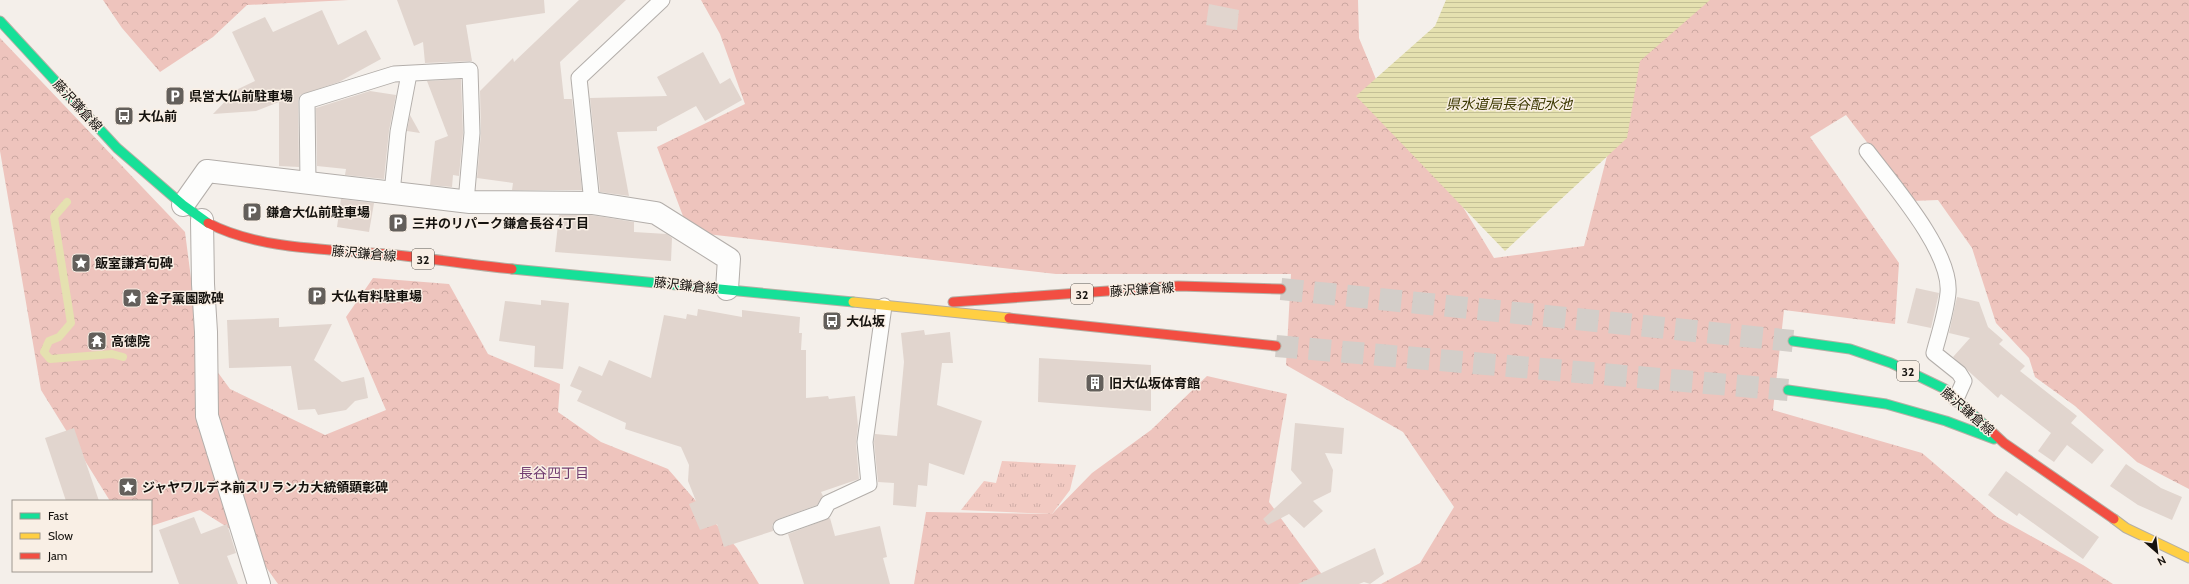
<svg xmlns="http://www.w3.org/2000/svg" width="2189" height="584" font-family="Cabin,'Noto Sans JP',sans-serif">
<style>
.forest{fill:url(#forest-crowns)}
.park{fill:url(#park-tufts)}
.water{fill:url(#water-rules)}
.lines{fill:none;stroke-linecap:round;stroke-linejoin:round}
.stream{stroke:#e5e1b0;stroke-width:8}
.building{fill:#e1d5ce}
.primary-tunnel{stroke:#d3cec9;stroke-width:22;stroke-dasharray:22 11;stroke-linecap:butt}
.lane-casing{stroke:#b3aeaa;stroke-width:17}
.street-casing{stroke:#b3aeaa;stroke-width:24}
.fast-casing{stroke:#b5afa4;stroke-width:11}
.slow-casing{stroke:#b5afa4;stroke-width:11}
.jam-casing{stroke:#b5afa4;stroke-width:11}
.lane{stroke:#fdfdfc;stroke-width:15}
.street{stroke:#fdfdfc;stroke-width:22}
.fast{stroke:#16e098;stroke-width:9}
.slow{stroke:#ffcf43;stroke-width:9}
.jam{stroke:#f24e42;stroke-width:9}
.labels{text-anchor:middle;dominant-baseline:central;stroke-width:3;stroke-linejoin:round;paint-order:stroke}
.shield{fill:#f9efe5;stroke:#59544e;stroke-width:1}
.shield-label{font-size:12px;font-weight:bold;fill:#15120e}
.poi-label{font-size:13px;font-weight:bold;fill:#15120e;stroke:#f9efe5;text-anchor:start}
.street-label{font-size:13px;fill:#15120e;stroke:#f9efe5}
.water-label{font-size:14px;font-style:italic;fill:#3c3901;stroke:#f9efe5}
.neighbourhood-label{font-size:14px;fill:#723e70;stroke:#f9efe5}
</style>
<defs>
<pattern id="forest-crowns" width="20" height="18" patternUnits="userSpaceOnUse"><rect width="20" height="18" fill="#eec4bd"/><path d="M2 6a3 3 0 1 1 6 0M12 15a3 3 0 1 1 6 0" fill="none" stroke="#cba7a1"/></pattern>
<pattern id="park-tufts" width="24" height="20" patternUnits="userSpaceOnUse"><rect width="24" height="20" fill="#f2cac2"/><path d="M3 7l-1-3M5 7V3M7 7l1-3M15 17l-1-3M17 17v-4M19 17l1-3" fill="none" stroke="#cfaca6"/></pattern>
<pattern id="water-rules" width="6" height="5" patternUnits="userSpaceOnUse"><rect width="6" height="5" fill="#e5e1b0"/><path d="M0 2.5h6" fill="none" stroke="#c4c096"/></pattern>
</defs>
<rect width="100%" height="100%" fill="#f4efea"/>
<g class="forest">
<path d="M 103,0 L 349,0 L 247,5 L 213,37 L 160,72 L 122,28 Z"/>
<path d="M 701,0 L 1358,0 L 1359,38 L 1385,101 L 1422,140 L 1494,258 L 1584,246 L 1631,62 L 1688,0 L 2189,0 L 2189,489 L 2137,462 L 2075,406 L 2035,377 L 2029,358 L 1996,323 L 1972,248 L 1938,200 L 1912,201 L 1846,115 L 1810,137 L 1899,263 L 1895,324 L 1784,310 L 1773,410 L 1922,453 L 1997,517 L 2083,565 L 2113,584 L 1381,584 L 1420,563 L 1454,507 L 1403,432 L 1286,365 L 1291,274 L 1056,274 L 689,232 L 657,147 L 745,104 L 720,34 Z"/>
<path d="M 0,38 L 185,232 L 200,348 L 230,389 L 325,435 L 386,410 L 346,317 L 373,278 L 449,284 L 488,354 L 560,384 L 558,412 L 601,442 L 668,469 L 737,548 L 759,584 L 278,584 L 246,539 L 200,510 L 151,526 L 151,501 L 110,501 L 41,390 L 0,151 Z"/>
<path d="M 1207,376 L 1287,394 L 1269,502 L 1329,584 L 914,584 L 926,512 L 1052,514 L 1092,473 L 1151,430 Z"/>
</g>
<path class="park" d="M 1002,461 L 1076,465 L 1070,490 L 1052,514 L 961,510 L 984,481 L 996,483 Z"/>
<path class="water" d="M 1446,0 L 1710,0 L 1640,61 L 1627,138 L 1505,251 L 1356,96 L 1435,26 Z"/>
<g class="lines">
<path class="stream" d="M 67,202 L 54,217 L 71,323 L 59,337 L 49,341 L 44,352 L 50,359 L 112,354 L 123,357"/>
</g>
<g class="building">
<path d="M 397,0 L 544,0 L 545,13 L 466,25 L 472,61 L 425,63 L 423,42 L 414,46 Z"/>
<path d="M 579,0 L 626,0 L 560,62 L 564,99 L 572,99 L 582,190 L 512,190 L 513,183 L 477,178 L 481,133 L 480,91 L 513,58 L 514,62 Z"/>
<path d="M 1209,4 L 1239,10 L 1237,30 L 1206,25 Z"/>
<path d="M 322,10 L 338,45 L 366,30 L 381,59 L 339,82 L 300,95 L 298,101 L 299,167 L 279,166 L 279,102 L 256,111 L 213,114 L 236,90 L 255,81 L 232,32 L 265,17 L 273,32 Z"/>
<path d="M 703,52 L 720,84 L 730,78 L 742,100 L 705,121 L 696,106 L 657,127 L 657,131 L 617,132 L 629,196 L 600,192 L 590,98 L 667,96 L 657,77 Z"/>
<path d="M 461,79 L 463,133 L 459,176 L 453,175 L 452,187 L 430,185 L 435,141 L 448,136 L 427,81 Z"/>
<path d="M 370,91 L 396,95 L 389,131 L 384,179 L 345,175 L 346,169 L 317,166 L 316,108 Z"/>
<path d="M 410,115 L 420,133 L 407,131 Z"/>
<path d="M 341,199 L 374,203 L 369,232 L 337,227 Z"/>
<path d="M 559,215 L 591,215 L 634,222 L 634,232 L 667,234 L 672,238 L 671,261 L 555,252 Z"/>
<path d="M 1916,288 L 1939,293 L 1931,328 L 1907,323 Z"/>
<path d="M 1957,297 L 1979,302 L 1988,327 L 2003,340 L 1999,344 L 2025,366 L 2020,371 L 2077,416 L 2071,423 L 2104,450 L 2092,464 L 2067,445 L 2054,462 L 2038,451 L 2051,433 L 2001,394 L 1998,398 L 1953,357 L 1970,338 L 1949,333 Z"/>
<path d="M 541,300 L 569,303 L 563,369 L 534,367 L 535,346 L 499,341 L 505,301 L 541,305 Z"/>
<path d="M 698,309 L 742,317 L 742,310 L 800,317 L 799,333 L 802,333 L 801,350 L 806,350 L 806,398 L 828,396 L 829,399 L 855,396 L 858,426 L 856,443 L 859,479 L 821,492 L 823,496 L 817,505 L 778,519 L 772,525 L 773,531 L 724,547 L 717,524 L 700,530 L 689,504 L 696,501 L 688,481 L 689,465 L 681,447 L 625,429 L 626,423 L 577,401 L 582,391 L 570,386 L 579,366 L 602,376 L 609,360 L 651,378 L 664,315 L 686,319 L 687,314 L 697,316 Z"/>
<path d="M 279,318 L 279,327 L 332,324 L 314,360 L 342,382 L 364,377 L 368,398 L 355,401 L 346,410 L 318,415 L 315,409 L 298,410 L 291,366 L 229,368 L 227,320 Z"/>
<path d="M 924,330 L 925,335 L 950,332 L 953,363 L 942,363 L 937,405 L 982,421 L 964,475 L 929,463 L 927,486 L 918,485 L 916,507 L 893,505 L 894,483 L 878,482 L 874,442 L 875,434 L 897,436 L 904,362 L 901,333 Z"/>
<path d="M 1039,358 L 1151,365 L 1151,411 L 1038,402 Z"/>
<path d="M 1295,423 L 1344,428 L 1342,454 L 1325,453 L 1333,470 L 1331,492 L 1313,501 L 1323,511 L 1304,528 L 1289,514 L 1268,525 L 1263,519 L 1302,483 L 1291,470 Z"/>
<path d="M 74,428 L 99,501 L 66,501 L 45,438 Z"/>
<path d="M 2126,464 L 2161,488 L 2182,497 L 2172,520 L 2138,505 L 2110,486 Z"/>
<path d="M 2006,471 L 2099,537 L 2083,559 L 2019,513 L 2017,516 L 1988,495 Z"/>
<path d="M 194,517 L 201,534 L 227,524 L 236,553 L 227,556 L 238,584 L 179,584 L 159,530 Z"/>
<path d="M 830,518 L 835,536 L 880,526 L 887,557 L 883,558 L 890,584 L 804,584 L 788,534 Z"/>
<path d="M 1375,548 L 1384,574 L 1370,584 L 1364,582 L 1359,584 L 1298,584 Z"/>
</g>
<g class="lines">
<g class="primary-tunnel">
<path d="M 1281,289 L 1793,341"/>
<path d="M 1276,346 L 1788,390"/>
</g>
<defs>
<g id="lane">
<path d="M 1867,151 C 1892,184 1952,252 1948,293 C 1946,313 1939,334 1934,353 L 1959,373 L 1964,381 L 1956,399"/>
<path d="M 308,183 L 307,101 L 394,74 L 470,70 L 472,133 L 466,202"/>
<path d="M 392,193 L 398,132 L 409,74"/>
<path d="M 592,203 L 579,78 L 662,0"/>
<path d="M 781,527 L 823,512 L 828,503 L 869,484 L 865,442 L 884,306"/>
</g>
<g id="street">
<path d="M 183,205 L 207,171 L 470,202 L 592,203 L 656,213 L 729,259 L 727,289"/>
<path d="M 202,220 L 203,284 L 206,332 L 207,416 L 259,584"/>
</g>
<g id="fast">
<path d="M 0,21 L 117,148 L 183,205 L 208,223"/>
<path d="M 512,269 L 853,302"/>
<path d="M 1793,341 L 1850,349 L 1891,363 L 1945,389 L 1989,429"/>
<path d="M 1788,390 L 1886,404 L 1946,421 L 1994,439"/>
</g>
<g id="slow">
<path d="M 853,302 L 1009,318"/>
<path d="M 2114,519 L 2126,528 L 2189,558"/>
</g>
<g id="jam">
<path d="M 208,223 C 261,251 337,249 396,255 C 435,259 473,265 512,269"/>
<path d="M 953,302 L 1178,286 L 1281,289"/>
<path d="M 1009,318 L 1276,346"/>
<path d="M 1989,429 L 2004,443 L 2114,519"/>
</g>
</defs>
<use href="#lane" class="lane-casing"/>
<use href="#street" class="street-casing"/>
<use href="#fast" class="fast-casing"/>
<use href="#slow" class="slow-casing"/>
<use href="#jam" class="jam-casing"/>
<use href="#lane" class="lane"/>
<use href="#street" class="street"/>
<use href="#fast" class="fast"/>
<use href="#slow" class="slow"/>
<use href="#jam" class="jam"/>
</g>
<defs>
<symbol id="parking-square" viewBox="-11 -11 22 22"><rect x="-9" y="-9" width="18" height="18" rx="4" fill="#635f5b" stroke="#f9efe5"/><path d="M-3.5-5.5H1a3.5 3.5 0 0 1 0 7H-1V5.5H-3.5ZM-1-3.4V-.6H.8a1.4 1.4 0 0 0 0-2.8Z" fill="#fff"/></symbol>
<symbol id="bus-square" viewBox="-11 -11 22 22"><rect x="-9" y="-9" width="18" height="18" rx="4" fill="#635f5b" stroke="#f9efe5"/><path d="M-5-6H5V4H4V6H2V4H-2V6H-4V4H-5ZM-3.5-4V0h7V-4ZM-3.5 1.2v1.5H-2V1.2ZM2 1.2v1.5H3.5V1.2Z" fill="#fff"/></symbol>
<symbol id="sight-square" viewBox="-11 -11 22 22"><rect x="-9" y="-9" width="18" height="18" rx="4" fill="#635f5b" stroke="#f9efe5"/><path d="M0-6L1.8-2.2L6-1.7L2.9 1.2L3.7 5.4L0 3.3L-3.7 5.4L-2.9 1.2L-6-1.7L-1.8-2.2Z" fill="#fff"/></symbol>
<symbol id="temple-square" viewBox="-11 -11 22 22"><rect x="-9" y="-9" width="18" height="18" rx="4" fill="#635f5b" stroke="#f9efe5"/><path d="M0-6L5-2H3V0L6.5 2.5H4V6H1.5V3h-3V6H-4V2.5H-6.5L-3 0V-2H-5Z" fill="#fff"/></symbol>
<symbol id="building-square" viewBox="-11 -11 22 22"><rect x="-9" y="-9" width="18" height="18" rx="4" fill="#635f5b" stroke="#f9efe5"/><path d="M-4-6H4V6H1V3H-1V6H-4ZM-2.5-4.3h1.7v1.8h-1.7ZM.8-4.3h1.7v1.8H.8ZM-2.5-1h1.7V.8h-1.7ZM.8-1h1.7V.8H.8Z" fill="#fff"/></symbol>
</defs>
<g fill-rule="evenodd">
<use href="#parking-square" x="164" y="85" width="22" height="22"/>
<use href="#bus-square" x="113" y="105" width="22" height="22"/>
<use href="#parking-square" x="241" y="201" width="22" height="22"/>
<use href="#parking-square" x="387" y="212" width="22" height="22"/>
<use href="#sight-square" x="70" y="252" width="22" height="22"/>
<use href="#parking-square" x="306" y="285" width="22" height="22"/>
<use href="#sight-square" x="121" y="287" width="22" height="22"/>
<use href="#bus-square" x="821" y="310" width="22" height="22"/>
<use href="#temple-square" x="86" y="330" width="22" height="22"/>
<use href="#building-square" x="1084" y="372" width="22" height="22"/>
<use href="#sight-square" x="117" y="476" width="22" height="22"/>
</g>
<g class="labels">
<g class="shield">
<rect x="412" y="249" width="22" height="20" rx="3"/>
<rect x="1071" y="284" width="22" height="20" rx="3"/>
<rect x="1897" y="361" width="22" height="20" rx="3"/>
</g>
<g class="shield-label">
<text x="423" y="259">32</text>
<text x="1082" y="294">32</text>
<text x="1908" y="371">32</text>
</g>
<g class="poi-label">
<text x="189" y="96">県営大仏前駐車場</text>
<text x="138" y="116">大仏前</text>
<text x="266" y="212">鎌倉大仏前駐車場</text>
<text x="412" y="223">三井のリパーク鎌倉長谷4丁目</text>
<text x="95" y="263">飯室謙斉句碑</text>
<text x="331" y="296">大仏有料駐車場</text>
<text x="146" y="298">金子薫園歌碑</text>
<text x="846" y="321">大仏坂</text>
<text x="111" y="341">高徳院</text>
<text x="1109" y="383">旧大仏坂体育館</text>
<text x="142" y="487">ジャヤワルデネ前スリランカ大統領顕彰碑</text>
</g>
<g class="street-label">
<text transform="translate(78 105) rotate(47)">藤沢鎌倉線</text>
<text transform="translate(364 253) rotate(5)">藤沢鎌倉線</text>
<text transform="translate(686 285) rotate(6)">藤沢鎌倉線</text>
<text transform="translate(1142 289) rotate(-4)">藤沢鎌倉線</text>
<text transform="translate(1968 411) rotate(41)">藤沢鎌倉線</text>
</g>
<g class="water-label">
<text x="1509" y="104">県水道局長谷配水池</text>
</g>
<g class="neighbourhood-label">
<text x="554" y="473">長谷四丁目</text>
</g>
</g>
<rect x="12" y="500" width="140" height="72" fill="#f9efe5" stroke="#9e978f"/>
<rect x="20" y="513" width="20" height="6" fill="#16e098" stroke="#9e978f"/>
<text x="48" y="520" font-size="12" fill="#15120e">Fast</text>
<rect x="20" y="533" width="20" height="6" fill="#ffcf43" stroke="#9e978f"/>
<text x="48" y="540" font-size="12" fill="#15120e">Slow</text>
<rect x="20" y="553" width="20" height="6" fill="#f24e42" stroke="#9e978f"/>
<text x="48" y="560" font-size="12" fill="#15120e">Jam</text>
<g transform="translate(2157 552) rotate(152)" stroke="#f9efe5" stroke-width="3" paint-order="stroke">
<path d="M0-3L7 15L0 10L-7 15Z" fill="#15120e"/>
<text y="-6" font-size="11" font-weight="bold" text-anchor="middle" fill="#15120e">N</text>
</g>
</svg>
